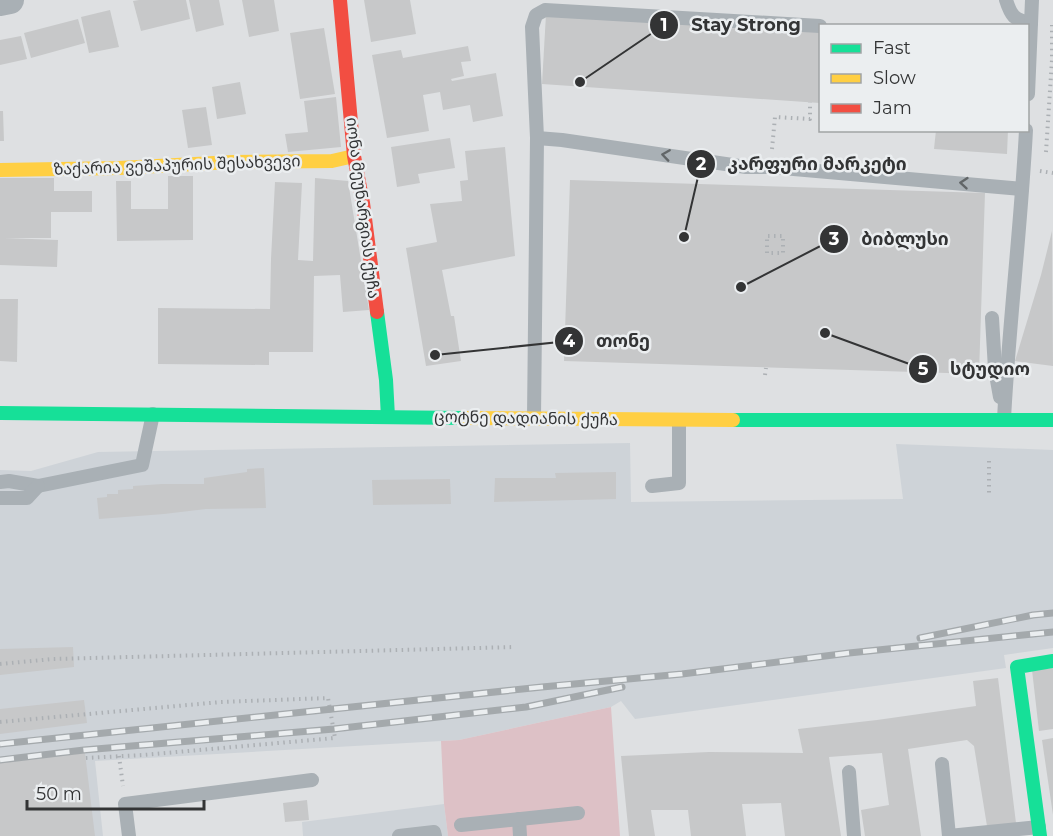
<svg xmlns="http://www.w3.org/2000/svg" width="1053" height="836" font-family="Montserrat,'Noto Sans Georgian',sans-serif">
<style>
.built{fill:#ced3d8}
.green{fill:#ddc1c6}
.building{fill:#c7c8c9}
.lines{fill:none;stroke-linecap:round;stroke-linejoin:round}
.path{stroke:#acb0b4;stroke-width:4;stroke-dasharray:1.5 4.5;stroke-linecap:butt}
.lane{stroke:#a9b0b5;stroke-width:14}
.street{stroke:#a9b0b5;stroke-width:28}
.fast{stroke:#16e098;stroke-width:14}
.slow{stroke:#ffcf43;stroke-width:14}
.jam{stroke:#f24e42;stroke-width:14}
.rail-casing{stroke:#a4a9ac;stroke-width:7}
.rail{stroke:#ebeef0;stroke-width:4.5;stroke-dasharray:14;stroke-linecap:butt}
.oneway{stroke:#626668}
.labels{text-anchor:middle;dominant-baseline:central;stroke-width:5;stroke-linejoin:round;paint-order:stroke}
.street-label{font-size:16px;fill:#333435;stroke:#ebeef0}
.leader{fill:none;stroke:#333435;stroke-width:2}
.callout-dot{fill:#333435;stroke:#ebeef0;stroke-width:2}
.mark-label{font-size:18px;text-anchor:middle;font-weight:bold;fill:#fff}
.callout-label{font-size:18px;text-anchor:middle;font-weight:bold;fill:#333435;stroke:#ebeef0;stroke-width:5;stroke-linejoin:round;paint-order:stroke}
</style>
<rect width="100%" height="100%" fill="#dee0e2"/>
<g class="built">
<path d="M 630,443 L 631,502 L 903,499 L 896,444 L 1053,450 L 1053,648 L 1004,655 L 1006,668 L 635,719 L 621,701 L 611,707 L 459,740 L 95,761 L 103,836 L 0,836 L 0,470 L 31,471 L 98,452 Z"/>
<path d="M 444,804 L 448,836 L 303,836 L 302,822 Z"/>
</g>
<path class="green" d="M 611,707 L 620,836 L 448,836 L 444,804 L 441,741 L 459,740 Z"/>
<g class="building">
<path d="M 139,0 L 186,0 L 190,19 L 141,31 L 133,1 Z"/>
<path d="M 189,0 L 219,0 L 224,25 L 196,32 Z"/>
<path d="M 242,0 L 274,0 L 279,31 L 249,37 Z"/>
<path d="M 364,0 L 410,0 L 416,34 L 371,42 Z"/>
<path d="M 110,10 L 119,47 L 89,53 L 81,17 Z"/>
<path d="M 546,14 L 820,32 L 820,103 L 542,84 Z"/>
<path d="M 78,19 L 85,43 L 31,58 L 24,33 Z"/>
<path d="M 324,28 L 335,94 L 300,99 L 290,33 Z"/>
<path d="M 21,36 L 27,59 L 0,65 L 0,40 Z"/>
<path d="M 468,46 L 471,61 L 461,62 L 464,76 L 451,79 L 452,81 L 496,73 L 503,116 L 473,122 L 470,105 L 443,110 L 440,92 L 423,95 L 429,131 L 387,138 L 372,55 L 401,50 L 403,58 Z"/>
<path d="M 240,82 L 246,114 L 217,119 L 212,87 Z"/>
<path d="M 336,97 L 341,147 L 288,152 L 285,134 L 308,132 L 304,101 Z"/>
<path d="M 206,107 L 212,145 L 188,148 L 182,110 Z"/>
<path d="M 0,111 L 3,111 L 4,141 L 0,141 Z"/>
<path d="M 936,130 L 1008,130 L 1007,154 L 934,149 Z"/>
<path d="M 450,138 L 455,168 L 418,174 L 420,183 L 397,187 L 391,147 Z"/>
<path d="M 505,147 L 515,256 L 442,270 L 451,316 L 454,316 L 461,361 L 426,366 L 406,248 L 437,242 L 430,204 L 462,201 L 460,181 L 468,180 L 465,151 Z"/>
<path d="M 168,176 L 193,176 L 193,240 L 117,241 L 116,181 L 131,181 L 131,209 L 168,209 Z"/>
<path d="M 0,178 L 54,178 L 54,191 L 92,191 L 92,212 L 51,212 L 51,238 L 5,238 L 58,240 L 57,267 L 0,265 Z"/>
<path d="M 315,178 L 348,181 L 369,310 L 343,312 L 340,275 L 314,276 L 313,352 L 269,352 L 269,365 L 158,364 L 158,308 L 270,309 L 271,259 L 275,182 L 302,183 L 298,260 L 313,261 Z"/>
<path d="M 570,180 L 985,193 L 979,374 L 564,361 Z"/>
<path d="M 1052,231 L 1053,366 L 1015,361 L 1041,275 Z"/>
<path d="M 0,299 L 18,299 L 17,362 L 0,361 Z"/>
<path d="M 264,468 L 266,508 L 206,509 L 164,514 L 99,519 L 97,498 L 107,497 L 107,494 L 118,494 L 118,490 L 133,489 L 133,486 L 162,484 L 204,484 L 204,478 L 247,472 L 247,469 Z"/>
<path d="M 616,472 L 616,499 L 494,502 L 495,478 L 556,478 L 555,473 Z"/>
<path d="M 450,479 L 451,504 L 373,505 L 372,480 Z"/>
<path d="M 73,647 L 74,667 L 0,675 L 0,649 Z"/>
<path d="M 1053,668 L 1053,729 L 1039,731 L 1032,670 Z"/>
<path d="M 998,678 L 1016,823 L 987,826 L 974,746 L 967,740 L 908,749 L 921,836 L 865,836 L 861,810 L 889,805 L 882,753 L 829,757 L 841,836 L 785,836 L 781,803 L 742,804 L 746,836 L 691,836 L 688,810 L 651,810 L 655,836 L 629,836 L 621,756 L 709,752 L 803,753 L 798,729 L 877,720 L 976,706 L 973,681 Z"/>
<path d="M 84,700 L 87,723 L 0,734 L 0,709 Z"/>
<path d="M 1053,738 L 1053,815 L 1042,740 Z"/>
<path d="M 85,753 L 95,836 L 0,836 L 0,763 Z"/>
<path d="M 307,800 L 309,820 L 285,822 L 283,803 Z"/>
</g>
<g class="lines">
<g class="path">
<path d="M 772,149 L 775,117 L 810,119 L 810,102"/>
<path d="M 1046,152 L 1052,60 L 1052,25"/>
<path d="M 1040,171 L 1053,173"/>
<path d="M 767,253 L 767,236 L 783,236 L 783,253 L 769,253"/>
<path d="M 765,375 L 766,368"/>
<path d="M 989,461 L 989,496"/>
<path d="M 0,664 L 53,659 L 515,647"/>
<path d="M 0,722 L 221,702 L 328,698 L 335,738 L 143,755 L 85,758"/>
<path d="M 119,756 L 123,786"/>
</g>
<g class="lane">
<path d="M 1006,0 C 1011,16 1014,20 1031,23"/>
<path d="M 1028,94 L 1032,0"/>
<path d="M 537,138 L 562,140 L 746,167 L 771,167 L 1022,189"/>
<path d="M 992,318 L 995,369 L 1000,397"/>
<path d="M 534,418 L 537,138 L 532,27 L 536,15 L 545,10 L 820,26"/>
<path d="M 1004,419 C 1009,323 1021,227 1026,130"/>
<path d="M 0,482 L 9,481 L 38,486 L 142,465 L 153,414"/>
<path d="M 652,486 L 679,483 L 679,420"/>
<path d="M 0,498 L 27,498 L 38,486"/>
<path d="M 942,764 L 949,836"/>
<path d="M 849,772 L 854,836"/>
<path d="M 519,819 L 520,836"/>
<path d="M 461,825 L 578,813"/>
<path d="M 129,836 L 125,804 L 312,780"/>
<path d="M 399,836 L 434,832 L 435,836"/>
<path d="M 949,836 L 1039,827"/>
</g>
<path class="street" d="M 0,2 L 10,0"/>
<g class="fast">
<path d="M 377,312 L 386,380 L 388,417"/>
<path d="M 0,413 L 464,418"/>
<path d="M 733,420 L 1053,420"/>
<path d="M 1040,836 L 1017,667 L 1053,661"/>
</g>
<g class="slow">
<path d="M 0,170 L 119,168 L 233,162 L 332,161 L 354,156"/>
<path d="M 464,418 L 733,420"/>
</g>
<path class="jam" d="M 340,0 L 354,156 L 363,203 L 377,312"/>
<defs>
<g id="rail">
<path d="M 920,638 L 1033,615 L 1053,613"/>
<path d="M 0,744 L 542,687 L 682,674 L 849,653 L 1053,632"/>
<path d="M 0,760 L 84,750 L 334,729 L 526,707 L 622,687"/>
</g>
</defs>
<use href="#rail" class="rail-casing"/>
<use href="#rail" class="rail"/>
</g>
<defs><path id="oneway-chevron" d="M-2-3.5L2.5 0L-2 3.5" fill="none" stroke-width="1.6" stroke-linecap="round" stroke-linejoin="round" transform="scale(1.5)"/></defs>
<g class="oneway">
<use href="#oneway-chevron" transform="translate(666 155) rotate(-172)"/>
<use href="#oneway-chevron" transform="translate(964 183) rotate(-175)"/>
</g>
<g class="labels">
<g class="street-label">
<text transform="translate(177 165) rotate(-2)">ზაქარია ვეშაპურის შესახვევი</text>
<text transform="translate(363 208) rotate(83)">იონა მეუნარგიას ქუჩა</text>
<text transform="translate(526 418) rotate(1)">ცოტნე დადიანის ქუჩა</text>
</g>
</g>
<path class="leader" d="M580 82L664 25M684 237L701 164M741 287L834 239M435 355L569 341M825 333L923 369"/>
<g class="callout-dot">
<circle cx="580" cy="82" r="6"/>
<circle cx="684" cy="237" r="6"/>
<circle cx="741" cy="287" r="6"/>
<circle cx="435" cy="355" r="6"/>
<circle cx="825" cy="333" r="6"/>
<circle cx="664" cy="25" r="15"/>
<circle cx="701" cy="164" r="15"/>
<circle cx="834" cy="239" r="15"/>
<circle cx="569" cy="341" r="15"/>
<circle cx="923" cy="369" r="15"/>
</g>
<g class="mark-label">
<text x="664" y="31">1</text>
<text x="701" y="170">2</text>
<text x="834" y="245">3</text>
<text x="569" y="347">4</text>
<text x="923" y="375">5</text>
</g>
<g class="callout-label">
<text x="746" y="31">Stay Strong</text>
<text x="817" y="170">კარფური მარკეტი</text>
<text x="905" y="245">ბიბლუსი</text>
<text x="623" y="347">თონე</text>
<text x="990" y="375">სტუდიო</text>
</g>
<rect x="819" y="24" width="210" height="108" fill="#ebeef0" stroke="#a1a4a5" stroke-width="1.5"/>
<rect x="831" y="44" width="30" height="9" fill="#16e098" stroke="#a1a4a5" stroke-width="1.5"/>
<text x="873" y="54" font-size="18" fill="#333435">Fast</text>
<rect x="831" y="74" width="30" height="9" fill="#ffcf43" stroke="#a1a4a5" stroke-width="1.5"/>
<text x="873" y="84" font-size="18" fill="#333435">Slow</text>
<rect x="831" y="104" width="30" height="9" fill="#f24e42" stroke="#a1a4a5" stroke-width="1.5"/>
<text x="873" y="114" font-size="18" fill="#333435">Jam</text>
<path d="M27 800v9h177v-9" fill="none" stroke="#333435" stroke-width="3"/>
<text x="36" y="800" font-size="18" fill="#333435" stroke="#ebeef0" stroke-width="4.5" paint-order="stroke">50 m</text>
</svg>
